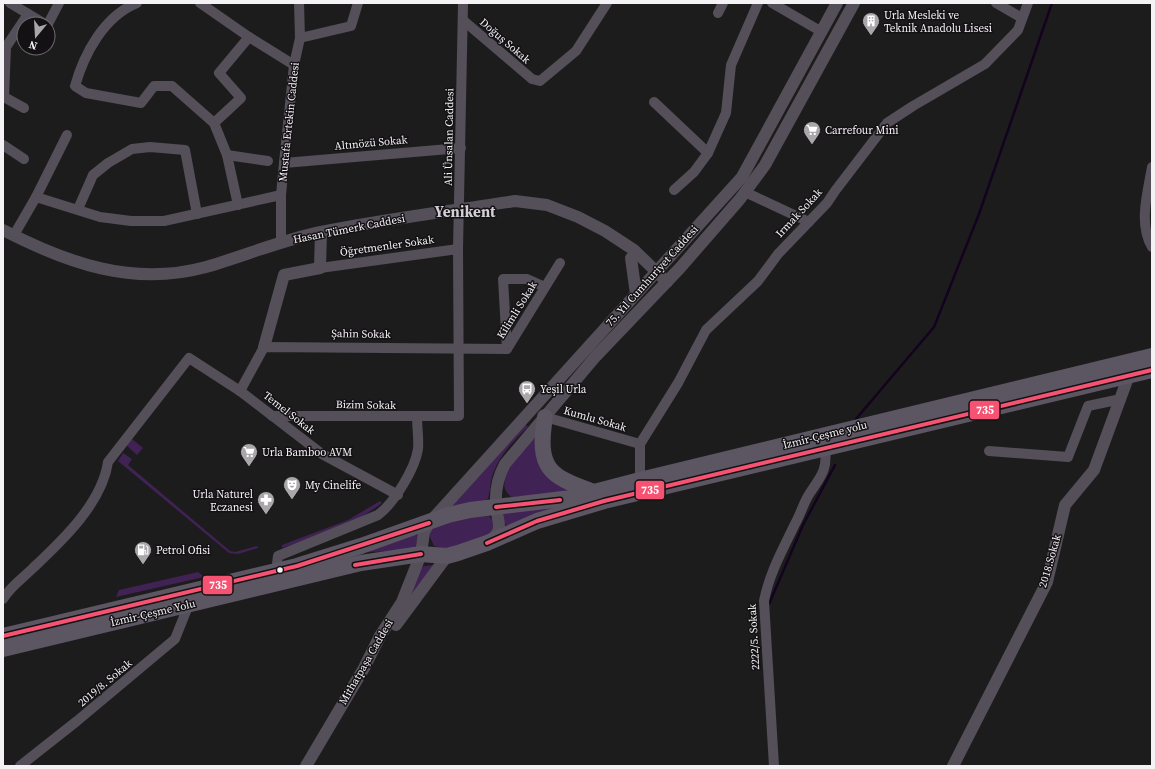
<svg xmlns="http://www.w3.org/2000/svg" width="1155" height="769" font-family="'Source Serif 4',serif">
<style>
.green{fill:#402254}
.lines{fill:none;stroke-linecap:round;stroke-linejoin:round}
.stream{stroke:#13031f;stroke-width:2.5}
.minor{stroke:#544f58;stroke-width:10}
.tertiary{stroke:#544f58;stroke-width:12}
.trunk{stroke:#5c5562;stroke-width:16}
.bus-1-casing{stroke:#141115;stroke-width:7}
.bus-1{stroke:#f65372;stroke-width:4}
.bus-dot{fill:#f4f2f5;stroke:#141115;stroke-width:1.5}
.labels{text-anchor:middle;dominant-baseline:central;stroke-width:3;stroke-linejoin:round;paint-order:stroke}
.poi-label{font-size:11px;fill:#f4f2f5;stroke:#141115;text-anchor:start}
.street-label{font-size:11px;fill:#f4f2f5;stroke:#141115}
.district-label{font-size:15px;font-weight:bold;fill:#d3d0d5;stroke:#141115}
.line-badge{stroke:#141115;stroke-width:1.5}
.badge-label{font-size:11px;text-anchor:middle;font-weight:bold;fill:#fff}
</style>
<rect width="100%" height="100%" fill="#1d1c1d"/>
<g class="green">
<path d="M 525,424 L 528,427 C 513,441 498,457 492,477 C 490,484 490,492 488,499 L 485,501 L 452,506 Z"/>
<path d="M 537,432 L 562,487 L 570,492 L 512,497 C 488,483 527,445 537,432 Z"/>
<path d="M 132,439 L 143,448 L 137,455 L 126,445 Z"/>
<path d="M 123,453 L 132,459 L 128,465 L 230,551 L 235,552 L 257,546 L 258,548 L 238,554 L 229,553 L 118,461 Z"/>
<path d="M 380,501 L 382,503 C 353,526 317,536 282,548 L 282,545 L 348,520 Z"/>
<path d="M 569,503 L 507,529 L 501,512 Z"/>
<path d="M 489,516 L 494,522 L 494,528 L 488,537 L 449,550 L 434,546 L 429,535 C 439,514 469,518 489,516 Z"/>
<path d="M 415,534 L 418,536 L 415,549 L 411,551 L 360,552 Z"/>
<path d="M 435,565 L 410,599 L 420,569 L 424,566 Z"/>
<path d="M 198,572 L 204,577 L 116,597 L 119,590 Z"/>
</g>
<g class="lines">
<g class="stream">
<path d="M 856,419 L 934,327 L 979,214 L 1052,3"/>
<path d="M 769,604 L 803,525 L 835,465"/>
</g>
<g class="minor">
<path d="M 10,3 L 45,24"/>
<path d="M 137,3 C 104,16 84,54 75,86 L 86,93 L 141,103 L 154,86 L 172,86 L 214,123 L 227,155 L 238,205"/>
<path d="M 200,3 L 249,37 L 294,65"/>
<path d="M 772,3 L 822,32"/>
<path d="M 996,3 L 1022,18"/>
<path d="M 718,13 L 723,3"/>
<path d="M 464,21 L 532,79 L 540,81 L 576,51 L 607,3"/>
<path d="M 48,24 L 59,3"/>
<path d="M 300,38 L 351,26 L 358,3"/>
<path d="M 654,102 L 708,153"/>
<path d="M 24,108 L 4,97 L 6,47 L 28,14"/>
<path d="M 214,123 L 241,98 L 219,73 L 249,37"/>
<path d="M 3,145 L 24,159"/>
<path d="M 227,155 L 268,161"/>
<path d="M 284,163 L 461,148"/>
<path d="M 1152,167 C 1148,191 1138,224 1152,247"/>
<path d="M 674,190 L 694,172 L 708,153 L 726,113 L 731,65 L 758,3"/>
<path d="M 745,192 L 809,222"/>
<path d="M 36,197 L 67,135"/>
<path d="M 78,209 L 93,175 L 108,163 L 132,149 L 150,147 L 185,150 L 197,214"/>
<path d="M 14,235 L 36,197 L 100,217 L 131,221 L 164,221 L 281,195"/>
<path d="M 281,242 L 281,195 L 284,163 L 294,65 L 300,38 L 299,3"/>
<path d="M 320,268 L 458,249"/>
<path d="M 507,349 L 503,279 L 527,279 L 545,287"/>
<path d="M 240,391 L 264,347 L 507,349 L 560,263"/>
<path d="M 272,416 L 459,416 L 458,249 L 463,3"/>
<path d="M 545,417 L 640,444"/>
<path d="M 989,451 L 1068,457 L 1088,406 L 1121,399"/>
<path d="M 640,480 L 640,444 L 678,383 L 706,330 L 758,281 L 778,254 L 827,203 L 835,191 L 887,123 L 913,106 L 985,64 L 1018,30 L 1028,3"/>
<path d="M 276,571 L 278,556 L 378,515 C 394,503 415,469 418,449 C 419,439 417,427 417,417"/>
<path d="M 3,599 C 10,587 23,578 33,568 C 63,540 102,503 108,462 L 189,358 L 240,391 L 322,454 L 398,495"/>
<path d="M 20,766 L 77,721 L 175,639 L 189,604"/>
<path d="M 774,766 L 764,601 C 769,574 783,549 795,524 C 800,515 803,505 808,496 C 819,478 828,472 825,449"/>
</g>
<g class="tertiary">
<path d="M 3,230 C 67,263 133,287 206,267 C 244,256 282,240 321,232 C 385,219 451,211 515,201 L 547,205 L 578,217 L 605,231 L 634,250 L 667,282"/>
<path d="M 631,258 L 636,294"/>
<path d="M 264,347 L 284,275 L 320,268 L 321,232"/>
<path d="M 490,541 C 506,528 496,521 496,504 C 495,489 498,477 505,464 L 596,356 L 680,268 L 740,199 L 765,165 L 854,3"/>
<path d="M 396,625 L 447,556"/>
<path d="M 306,766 L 364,668 L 380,636 L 402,602 L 421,554 L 424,532 L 429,523 L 742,177 L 837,3"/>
<path d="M 953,766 L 1047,582 L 1065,505 L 1094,470 L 1129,375"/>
</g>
<g class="trunk">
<path d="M 545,417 C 537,468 548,476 594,492"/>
<path d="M 3,636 L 297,566 L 361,546 L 448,515 L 470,510 L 571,498 L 640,480 L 1152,356"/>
<path d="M 3,649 L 361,563 L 421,554 L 447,556 L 458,553 L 487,543 L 537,521 L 604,501 L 1152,370"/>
</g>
<defs>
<g id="bus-1">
<path d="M 496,507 L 560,500"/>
<path d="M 487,543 L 537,521 L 604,501 L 1152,370"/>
<path d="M 355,565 L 421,554"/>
<path d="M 3,636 L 297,566 L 429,523"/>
</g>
</defs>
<use href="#bus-1" class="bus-1-casing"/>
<use href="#bus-1" class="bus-1"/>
</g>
<defs>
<symbol id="building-pin" viewBox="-11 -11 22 30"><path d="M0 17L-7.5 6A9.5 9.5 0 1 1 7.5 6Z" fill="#a9a7a9" stroke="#141115"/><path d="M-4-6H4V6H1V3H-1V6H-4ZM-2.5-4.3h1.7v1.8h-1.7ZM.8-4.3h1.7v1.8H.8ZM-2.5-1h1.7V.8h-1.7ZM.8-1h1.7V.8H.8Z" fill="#fff"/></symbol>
<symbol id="supermarket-pin" viewBox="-11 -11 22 30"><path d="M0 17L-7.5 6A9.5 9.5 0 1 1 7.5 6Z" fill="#a9a7a9" stroke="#141115"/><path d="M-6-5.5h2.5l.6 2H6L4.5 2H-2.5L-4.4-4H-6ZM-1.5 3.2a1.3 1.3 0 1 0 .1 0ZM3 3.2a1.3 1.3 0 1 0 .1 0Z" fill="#fff"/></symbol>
<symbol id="bus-pin" viewBox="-11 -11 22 30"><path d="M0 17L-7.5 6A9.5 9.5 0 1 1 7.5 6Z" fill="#a9a7a9" stroke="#141115"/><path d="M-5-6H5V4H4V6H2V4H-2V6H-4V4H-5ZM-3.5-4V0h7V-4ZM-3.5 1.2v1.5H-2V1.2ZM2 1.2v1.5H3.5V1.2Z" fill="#fff"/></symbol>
<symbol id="theatre-pin" viewBox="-11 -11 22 30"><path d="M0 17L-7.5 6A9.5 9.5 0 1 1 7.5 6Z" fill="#a9a7a9" stroke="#141115"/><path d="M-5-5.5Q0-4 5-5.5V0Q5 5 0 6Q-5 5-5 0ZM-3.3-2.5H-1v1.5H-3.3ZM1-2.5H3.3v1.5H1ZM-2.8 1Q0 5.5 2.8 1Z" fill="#fff"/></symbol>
<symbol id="pharmacy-pin" viewBox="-11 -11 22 30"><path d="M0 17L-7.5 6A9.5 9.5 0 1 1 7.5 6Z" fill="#a9a7a9" stroke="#141115"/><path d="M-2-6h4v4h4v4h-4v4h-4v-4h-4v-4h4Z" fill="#fff"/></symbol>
<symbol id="fuel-pin" viewBox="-11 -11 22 30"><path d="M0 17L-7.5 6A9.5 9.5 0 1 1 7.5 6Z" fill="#a9a7a9" stroke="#141115"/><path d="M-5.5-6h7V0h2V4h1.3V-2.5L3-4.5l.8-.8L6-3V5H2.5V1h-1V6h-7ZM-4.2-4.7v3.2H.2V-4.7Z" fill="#fff"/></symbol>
</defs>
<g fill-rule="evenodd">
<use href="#building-pin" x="861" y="11" width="20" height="27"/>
<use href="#supermarket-pin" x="802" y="120" width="20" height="27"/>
<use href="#bus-pin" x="517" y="379" width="20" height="27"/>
<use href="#supermarket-pin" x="239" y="442" width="20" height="27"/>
<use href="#theatre-pin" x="282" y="475" width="20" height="27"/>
<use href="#pharmacy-pin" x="256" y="490" width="20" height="27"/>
<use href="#fuel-pin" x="133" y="540" width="20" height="27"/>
</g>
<circle class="bus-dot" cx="280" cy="570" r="3.5"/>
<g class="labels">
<g class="poi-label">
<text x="884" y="15">Urla Mesleki ve<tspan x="884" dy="13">Teknik Anadolu Lisesi</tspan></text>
<text x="825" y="130">Carrefour Mini</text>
<text x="540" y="389">Yeşil Urla</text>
<text x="262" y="452">Urla Bamboo AVM</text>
<text x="305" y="485">My Cinelife</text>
<text x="253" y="494" text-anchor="end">Urla Naturel<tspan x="253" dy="13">Eczanesi</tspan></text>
<text x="156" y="550">Petrol Ofisi</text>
</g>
<g class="street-label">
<text transform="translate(505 41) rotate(41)">Doğuş Sokak</text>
<text transform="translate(289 122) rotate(-84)">Mustafa Ertekin Caddesi</text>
<text transform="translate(449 137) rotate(-89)">Ali Ünsalan Caddesi</text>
<text transform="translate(371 143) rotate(-5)">Altınözü Sokak</text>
<text transform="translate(799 213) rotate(-47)">Irmak Sokak</text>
<text transform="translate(349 229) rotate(-11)">Hasan Tümerk Caddesi</text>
<text transform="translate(387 246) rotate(-8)">Öğretmenler Sokak</text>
<text transform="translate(652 276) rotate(-48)">75. Yıl Cumhuriyet Caddesi</text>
<text transform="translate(517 310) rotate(-58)">Kilimli Sokak</text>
<text transform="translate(361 334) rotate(1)">Şahin Sokak</text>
<text transform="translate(366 405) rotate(1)">Bizim Sokak</text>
<text transform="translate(289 413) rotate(38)">Temel Sokak</text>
<text transform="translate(595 419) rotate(16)">Kumlu Sokak</text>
<text transform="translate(825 435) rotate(-14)">İzmir-Çeşme yolu</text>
<text transform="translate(1050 561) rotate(-74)">2018.Sokak</text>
<text transform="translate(153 613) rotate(-13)">İzmir-Çeşme Yolu</text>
<text transform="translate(754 637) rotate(-93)">2222/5. Sokak</text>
<text transform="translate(366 662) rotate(-60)">Mithatpaşa Caddesi</text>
<text transform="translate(105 683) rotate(-40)">2019/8. Sokak</text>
</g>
<g class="district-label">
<text x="465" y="211">Yenikent</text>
</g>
</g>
<g class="line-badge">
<rect x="969" y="400" width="31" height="20" rx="4" fill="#f65372"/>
<rect x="635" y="480" width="30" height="20" rx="4" fill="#f65372"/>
<rect x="202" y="575" width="31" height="20" rx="4" fill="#f65372"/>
</g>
<g class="badge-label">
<text x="985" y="414">735</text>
<text x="650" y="494">735</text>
<text x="218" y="589">735</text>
</g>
<rect width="1155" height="769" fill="none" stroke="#f4f2f5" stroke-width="8"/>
<g transform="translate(36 36) rotate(198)"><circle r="19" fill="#141115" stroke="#6e6b6f"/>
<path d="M0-3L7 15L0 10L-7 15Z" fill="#a9a7a9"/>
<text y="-6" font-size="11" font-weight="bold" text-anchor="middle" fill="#f4f2f5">N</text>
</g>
</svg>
